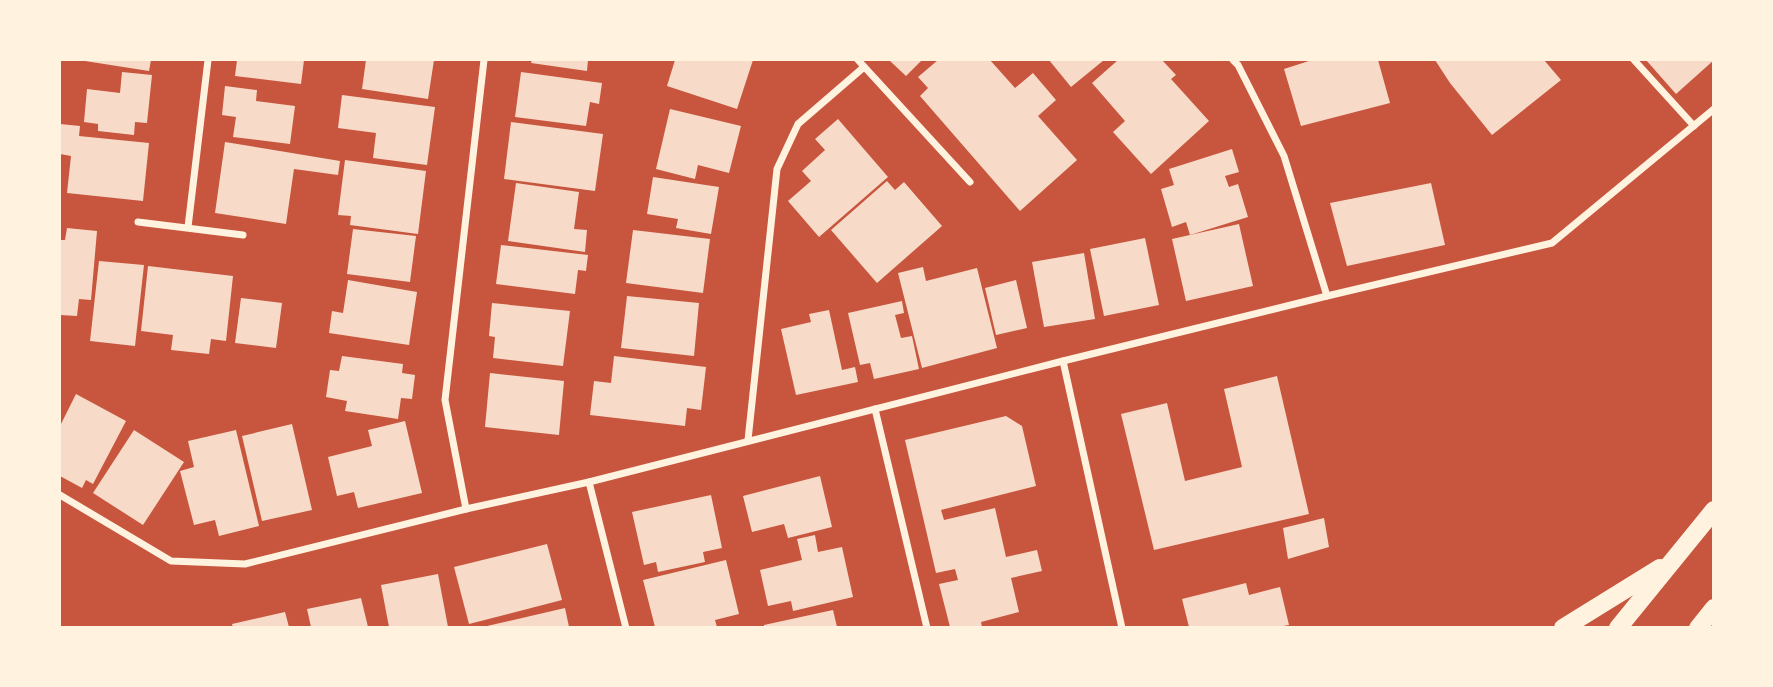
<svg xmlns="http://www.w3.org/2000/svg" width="1773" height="687" font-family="Jost,sans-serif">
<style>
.building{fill:#f7dbc8}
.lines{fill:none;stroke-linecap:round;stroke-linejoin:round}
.minor{stroke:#fff3e0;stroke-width:7}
.primary{stroke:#fff3e0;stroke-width:18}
</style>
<rect width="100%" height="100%" fill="#c8553d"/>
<g class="building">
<path d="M 85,60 L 151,60 L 149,71 L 85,61 Z"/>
<path d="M 237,60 L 304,60 L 301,84 L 235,76 Z"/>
<path d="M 366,60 L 434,60 L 428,99 L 362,89 Z"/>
<path d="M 532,60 L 588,60 L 587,71 L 531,63 Z"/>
<path d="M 675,60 L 753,60 L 737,109 L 667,86 Z"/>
<path d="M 889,60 L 922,60 L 906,76 Z"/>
<path d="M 938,60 L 990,60 L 1015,88 L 1033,73 L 1056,100 L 1038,116 L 1077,160 L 1020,211 L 920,96 L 928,88 L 918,77 Z"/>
<path d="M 1049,60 L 1104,60 L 1071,87 Z"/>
<path d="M 1118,60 L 1162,60 L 1176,75 L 1171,79 L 1209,121 L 1151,174 L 1113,132 L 1125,121 L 1092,83 Z"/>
<path d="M 1312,60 L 1378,60 L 1390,103 L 1301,126 L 1284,69 Z"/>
<path d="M 1435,60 L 1544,60 L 1561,80 L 1492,135 L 1450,83 Z"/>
<path d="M 1646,60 L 1714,60 L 1676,94 Z"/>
<path d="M 122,72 L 152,75 L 147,123 L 135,122 L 134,135 L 98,131 L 98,124 L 84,122 L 87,89 L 120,93 Z"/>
<path d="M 521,72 L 602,83 L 599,104 L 590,102 L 586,126 L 515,117 Z"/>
<path d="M 225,86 L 257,90 L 256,101 L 295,106 L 290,144 L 233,137 L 236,117 L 222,115 Z"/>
<path d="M 342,95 L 435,107 L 427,165 L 373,158 L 376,133 L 338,128 Z"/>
<path d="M 670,109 L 741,126 L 729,173 L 698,165 L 695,179 L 656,169 Z"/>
<path d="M 838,119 L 888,177 L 819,237 L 788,201 L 811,181 L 802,171 L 825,150 L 815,139 Z"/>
<path d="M 511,122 L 603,134 L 595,191 L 504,179 Z"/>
<path d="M 60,124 L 80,126 L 79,136 L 149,143 L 143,201 L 67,193 L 71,156 L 60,154 Z"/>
<path d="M 225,142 L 340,161 L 338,175 L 294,169 L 286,224 L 215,213 Z"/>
<path d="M 1232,149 L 1239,172 L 1225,176 L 1229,187 L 1238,184 L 1248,217 L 1190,235 L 1186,222 L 1172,227 L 1161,189 L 1174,185 L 1169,169 Z"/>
<path d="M 345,160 L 426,171 L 418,234 L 350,225 L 351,216 L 338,215 Z"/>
<path d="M 653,177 L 719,187 L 711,234 L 676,228 L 678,219 L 647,214 Z"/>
<path d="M 887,181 L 895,190 L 904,182 L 942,226 L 877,283 L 831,230 Z"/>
<path d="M 516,183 L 579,192 L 574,229 L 587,230 L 585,252 L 508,241 Z"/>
<path d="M 1431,183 L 1445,245 L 1347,266 L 1330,203 Z"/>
<path d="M 1239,224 L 1253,286 L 1186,301 L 1172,239 Z"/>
<path d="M 67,228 L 97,231 L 91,300 L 79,299 L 77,316 L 60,315 L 60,240 L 65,240 Z"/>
<path d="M 353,229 L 416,236 L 410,282 L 347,274 Z"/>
<path d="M 633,230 L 710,239 L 703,293 L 626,283 Z"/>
<path d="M 1145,238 L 1159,305 L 1104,316 L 1090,249 Z"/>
<path d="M 501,245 L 588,255 L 586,271 L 578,270 L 575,294 L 496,284 Z"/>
<path d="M 1084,253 L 1095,319 L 1044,327 L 1032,262 Z"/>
<path d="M 99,261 L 144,265 L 135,346 L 90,341 Z"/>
<path d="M 148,266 L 233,276 L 226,341 L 211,339 L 209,354 L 171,350 L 173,335 L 141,331 Z"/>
<path d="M 923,267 L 926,281 L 977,268 L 997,348 L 922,368 L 898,273 Z"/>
<path d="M 348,280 L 417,292 L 409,345 L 329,333 L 332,311 L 343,313 Z"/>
<path d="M 1016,280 L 1027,328 L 996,335 L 985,288 Z"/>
<path d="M 627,296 L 699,303 L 694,356 L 621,348 Z"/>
<path d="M 241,298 L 282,303 L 276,348 L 235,343 Z"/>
<path d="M 902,301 L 904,313 L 895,315 L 901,338 L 912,336 L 919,369 L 874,379 L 870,363 L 860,365 L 848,313 Z"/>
<path d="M 492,303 L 570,311 L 563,366 L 493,358 L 495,337 L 489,336 Z"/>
<path d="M 829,310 L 842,370 L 855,367 L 858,382 L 796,395 L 781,329 L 811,322 L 809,314 Z"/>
<path d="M 342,356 L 403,364 L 402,373 L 415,375 L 412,399 L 401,398 L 398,419 L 345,411 L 347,401 L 326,397 L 330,370 L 339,371 Z"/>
<path d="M 614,356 L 706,367 L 701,410 L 687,408 L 685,426 L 590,415 L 594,381 L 611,383 Z"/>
<path d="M 490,373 L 564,381 L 559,435 L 485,427 Z"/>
<path d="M 1277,376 L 1309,514 L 1154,550 L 1121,414 L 1167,403 L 1185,481 L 1242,467 L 1224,389 Z"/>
<path d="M 76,394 L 126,421 L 93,484 L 86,480 L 82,488 L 60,476 L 60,426 Z"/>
<path d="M 1006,416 L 1022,426 L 1036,486 L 941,510 L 944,520 L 995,508 L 1006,557 L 1037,550 L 1042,571 L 1011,578 L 1019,612 L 981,622 L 982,627 L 950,627 L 939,584 L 958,580 L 955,569 L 936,573 L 905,440 Z"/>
<path d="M 405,421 L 422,493 L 358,508 L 354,492 L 337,496 L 328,457 L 372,446 L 368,430 Z"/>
<path d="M 292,424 L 312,510 L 262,521 L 242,436 Z"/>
<path d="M 134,430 L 184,462 L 143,525 L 93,493 Z"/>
<path d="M 236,430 L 259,526 L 219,536 L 215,520 L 194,525 L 180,471 L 194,467 L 188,441 Z"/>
<path d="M 820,476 L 832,527 L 788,538 L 784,524 L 752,532 L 743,496 Z"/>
<path d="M 711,495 L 722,548 L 703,552 L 705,562 L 658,572 L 656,562 L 644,565 L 632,512 Z"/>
<path d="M 1324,518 L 1329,547 L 1288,559 L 1283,528 Z"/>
<path d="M 815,535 L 818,552 L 842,547 L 853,597 L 793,611 L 791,601 L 768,606 L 760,570 L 802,560 L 797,539 Z"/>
<path d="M 547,544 L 562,600 L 469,624 L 454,567 Z"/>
<path d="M 726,560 L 739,614 L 715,620 L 717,627 L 655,627 L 643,580 Z"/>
<path d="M 438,574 L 448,627 L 389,627 L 381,585 Z"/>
<path d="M 1246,583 L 1249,595 L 1280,587 L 1289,625 L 1277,627 L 1189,627 L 1182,599 Z"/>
<path d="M 361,598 L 368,627 L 311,627 L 307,609 Z"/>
<path d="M 565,608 L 569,627 L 487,627 L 487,626 Z"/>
<path d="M 833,610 L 837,627 L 764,627 L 764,625 Z"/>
<path d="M 285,612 L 289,627 L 233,627 L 232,624 Z"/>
</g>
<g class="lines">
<g class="minor">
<path d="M 858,60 L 970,182"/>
<path d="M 1233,60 L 1238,65 L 1284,156 L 1327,296"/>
<path d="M 1634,60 L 1694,126"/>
<path d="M 138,222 L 243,235"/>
<path d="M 188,227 L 208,60"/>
<path d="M 1063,361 L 1122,628"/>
<path d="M 875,409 L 927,628"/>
<path d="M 748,440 L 777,169 L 798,124 L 864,67"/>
<path d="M 589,482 L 626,628"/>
<path d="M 60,495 L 171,561 L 245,564 L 466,509 L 589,482 L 1063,361 L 1327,296 L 1552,243 L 1714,109"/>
<path d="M 466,509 L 445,400 L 484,60"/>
</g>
<g class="primary">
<path d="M 1563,628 L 1660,568"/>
<path d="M 1618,628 L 1714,510"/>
<path d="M 1698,628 L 1714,608"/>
</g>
</g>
<rect width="1773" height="687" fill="none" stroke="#fff3e0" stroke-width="122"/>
</svg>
